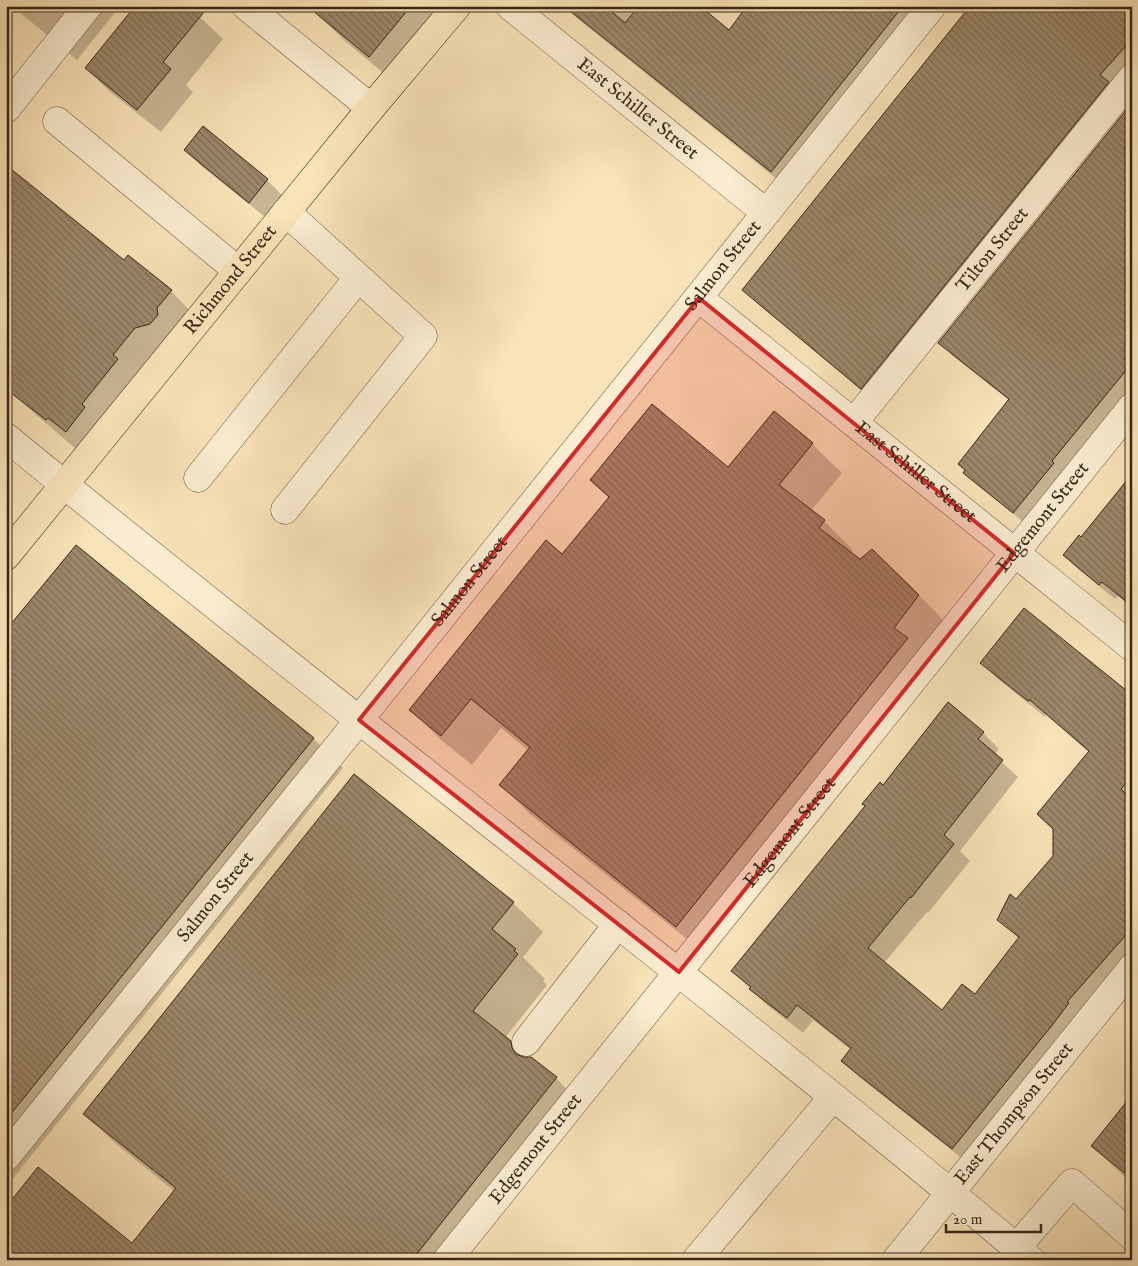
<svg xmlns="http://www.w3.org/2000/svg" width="1138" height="1266" font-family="'IM FELL English',serif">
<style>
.shadow{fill:#0003}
.building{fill:url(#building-back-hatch);stroke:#372618}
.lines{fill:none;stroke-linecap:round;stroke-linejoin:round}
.minor-casing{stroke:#685540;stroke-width:29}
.major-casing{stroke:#372618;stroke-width:29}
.minor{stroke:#fbedd1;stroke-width:28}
.major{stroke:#f9e3b8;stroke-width:28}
.marked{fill:#d62828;fill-opacity:0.2;stroke:#d62828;stroke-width:4;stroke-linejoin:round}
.labels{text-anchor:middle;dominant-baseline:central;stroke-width:4.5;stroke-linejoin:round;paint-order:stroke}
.street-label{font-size:19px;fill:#372618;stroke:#fbedd1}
</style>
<defs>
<pattern id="building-back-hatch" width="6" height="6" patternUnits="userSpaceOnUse" patternTransform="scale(1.25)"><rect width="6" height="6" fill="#9c886b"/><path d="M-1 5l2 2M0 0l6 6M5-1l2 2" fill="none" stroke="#806f57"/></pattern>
</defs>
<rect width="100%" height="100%" fill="#f9e3b8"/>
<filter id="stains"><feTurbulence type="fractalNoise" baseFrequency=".004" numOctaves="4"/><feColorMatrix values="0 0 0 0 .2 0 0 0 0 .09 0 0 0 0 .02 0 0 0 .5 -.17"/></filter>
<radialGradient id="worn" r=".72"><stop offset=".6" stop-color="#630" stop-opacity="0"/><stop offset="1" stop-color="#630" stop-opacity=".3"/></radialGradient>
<g class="shadow">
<path d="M 12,6 L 120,6 L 77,60 Z"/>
<path d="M 319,6 L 465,6 L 399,86 L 345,41 L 315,12 Z"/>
<path d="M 562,6 L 697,6 L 729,31 L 755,6 L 935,6 L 789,189 Z"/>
<path d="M 1132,6 L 1132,66 L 874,401 L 757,303 L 744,290 Z"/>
<path d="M 200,17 L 223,39 L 186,85 L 193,92 L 161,132 L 109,91 L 86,68 Z"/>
<path d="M 1132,105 L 1132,391 L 1065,475 L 1027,525 L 978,485 L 959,464 L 1010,401 L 953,356 L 940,343 Z"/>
<path d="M 186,150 L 267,180 L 282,195 L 265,217 L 201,166 Z"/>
<path d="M 125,261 L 171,291 L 200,321 L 76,449 L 6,389 Z"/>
<path d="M 812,444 L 842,473 L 811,511 L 824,521 L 853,550 L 851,554 L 919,595 L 948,625 L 707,955 L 531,815 L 501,785 L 529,751 L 501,728 L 472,765 L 440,739 L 411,710 L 562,555 L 610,498 L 592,480 L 728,469 Z"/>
<path d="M 1132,476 L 1132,607 L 1118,596 L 1115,599 L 1079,570 L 1064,555 L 1081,539 Z"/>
<path d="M 76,546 L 314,739 L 343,768 L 6,1187 L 6,632 Z"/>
<path d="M 982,663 L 1132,697 L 1132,962 L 969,1164 L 859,1077 L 843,1061 L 851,1050 L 813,1020 L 803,1033 L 767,1005 L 732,971 L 883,787 L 983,733 L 999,749 L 994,755 L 1018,777 L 960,851 L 970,861 L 928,913 L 927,912 L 884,963 L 942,1011 L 975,996 L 1019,939 L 999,919 L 1054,856 L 1090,753 L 1046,715 L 1045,717 L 998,679 Z"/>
<path d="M 354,776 L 513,903 L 543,932 L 523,957 L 545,979 L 543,981 L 547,985 L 505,1038 L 526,1058 L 556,1078 L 585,1108 L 465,1260 L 6,1260 L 133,1244 L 174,1191 L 115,1143 L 85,1114 Z"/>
<path d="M 1132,1097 L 1132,1184 L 1092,1146 Z"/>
</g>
<g class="building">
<path d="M 135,6 L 209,6 L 163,62 L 171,69 L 137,110 L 85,68 Z"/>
<path d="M 307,6 L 411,6 L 369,57 Z"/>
<path d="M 564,6 L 605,6 L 625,23 L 639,6 L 700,6 L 729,30 L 747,6 L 903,6 L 771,172 Z"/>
<path d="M 970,6 L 1132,6 L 1132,39 L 1100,75 L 1109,82 L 861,389 L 742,290 Z"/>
<path d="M 1132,103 L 1132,363 L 1052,461 L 1054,463 L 1013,513 L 963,473 L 965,470 L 958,464 L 1009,399 L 938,343 Z"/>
<path d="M 203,126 L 268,179 L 249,203 L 184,150 Z"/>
<path d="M 6,165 L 124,260 L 128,255 L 172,290 L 157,308 L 158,315 L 150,324 L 135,328 L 113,355 L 118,359 L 82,404 L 85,407 L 66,432 L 48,418 L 46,420 L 6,389 Z"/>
<path d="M 652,404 L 728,467 L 774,411 L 813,443 L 779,485 L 825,520 L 819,528 L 860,559 L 872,549 L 919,595 L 894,628 L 908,638 L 676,927 L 499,785 L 530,747 L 471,699 L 441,736 L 409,710 L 546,540 L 562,554 L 609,497 L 590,480 Z"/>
<path d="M 1132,474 L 1132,606 L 1102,582 L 1099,585 L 1063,555 L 1079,535 L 1081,537 Z"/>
<path d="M 76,545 L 314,738 L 6,1120 L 6,630 Z"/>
<path d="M 1024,608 L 1132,695 L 1132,776 L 1121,789 L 1132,800 L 1132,928 L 1067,1002 L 1069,1003 L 1053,1024 L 952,1149 L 841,1061 L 851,1048 L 797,1005 L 787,1018 L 749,989 L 751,987 L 731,971 L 865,806 L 862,804 L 880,782 L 883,785 L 948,702 L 984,732 L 978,739 L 1003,760 L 944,835 L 954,844 L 911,898 L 910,897 L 868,948 L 942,1010 L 962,984 L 975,994 L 1019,937 L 997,920 L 1010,894 L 1016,899 L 1053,856 L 1053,829 L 1037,814 L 1089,751 L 1030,700 L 1028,701 L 980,663 Z"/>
<path d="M 354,774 L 514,902 L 492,929 L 516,949 L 514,951 L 518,954 L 473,1011 L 511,1041 L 512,1048 L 516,1054 L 523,1057 L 531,1057 L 557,1077 L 412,1260 L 6,1260 L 6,1207 L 38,1167 L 132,1243 L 176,1188 L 83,1114 Z"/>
<path d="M 1132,1095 L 1132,1179 L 1091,1146 Z"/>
</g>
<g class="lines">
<defs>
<g id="minor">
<path d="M 246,6 L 371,108"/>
<path id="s1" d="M 510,6 L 765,212"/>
<path d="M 6,109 L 88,6"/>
<path d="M 57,121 L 238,271"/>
<path id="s2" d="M 699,298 L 1132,647"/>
<path id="s3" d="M 854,422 L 1132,78"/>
<path d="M 6,437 C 345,715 696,978 1031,1260"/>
<path d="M 198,478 L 358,278"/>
<path d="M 285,510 L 423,336 L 286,212"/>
<path d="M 526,1042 L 618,924"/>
<path id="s4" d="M 6,1157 L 359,720 L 932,6"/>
<path d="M 1016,1248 L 1072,1183 L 1132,1236"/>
<path id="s5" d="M 447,1260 L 1132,407"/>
<path d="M 696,1260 L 833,1097"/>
<path id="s6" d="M 896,1260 L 1132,968"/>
</g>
<g id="major">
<path id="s7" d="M 6,556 L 371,108 L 457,6"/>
</g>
</defs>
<use href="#minor" class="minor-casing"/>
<use href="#major" class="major-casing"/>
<use href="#minor" class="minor"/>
<use href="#major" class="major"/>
</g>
<path class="marked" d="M 699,298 L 1014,553 L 679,972 L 359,720 Z"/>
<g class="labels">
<g class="street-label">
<text stroke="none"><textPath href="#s1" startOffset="164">East Schiller Street</textPath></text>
<text stroke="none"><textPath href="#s3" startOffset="221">Tilton Street</textPath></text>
<text stroke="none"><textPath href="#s4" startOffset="1144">Salmon Street</textPath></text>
<text stroke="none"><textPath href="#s7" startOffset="356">Richmond Street</textPath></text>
<text stroke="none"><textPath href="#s2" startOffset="278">East Schiller Street</textPath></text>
<text stroke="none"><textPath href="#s5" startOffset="952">Edgemont Street</textPath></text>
<text stroke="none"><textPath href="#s4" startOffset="739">Salmon Street</textPath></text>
<text stroke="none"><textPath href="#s5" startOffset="548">Edgemont Street</textPath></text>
<text stroke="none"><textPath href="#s4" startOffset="334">Salmon Street</textPath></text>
<text stroke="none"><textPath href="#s6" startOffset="188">East Thompson Street</textPath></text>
<text stroke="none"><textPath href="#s5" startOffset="142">Edgemont Street</textPath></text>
</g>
</g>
<rect width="1138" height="1266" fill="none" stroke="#f9e3b8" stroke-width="25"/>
<rect x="8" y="8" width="1123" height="1251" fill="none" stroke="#372618" stroke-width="2.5"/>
<rect x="12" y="12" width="1113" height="1241" fill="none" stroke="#372618"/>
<path d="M946 1224v8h95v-8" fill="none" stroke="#372618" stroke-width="2.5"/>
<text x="953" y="1224" font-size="15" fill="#372618" stroke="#fbedd1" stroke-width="4" paint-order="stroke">20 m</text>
<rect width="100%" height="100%" filter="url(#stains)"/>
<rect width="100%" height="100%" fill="url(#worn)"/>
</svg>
